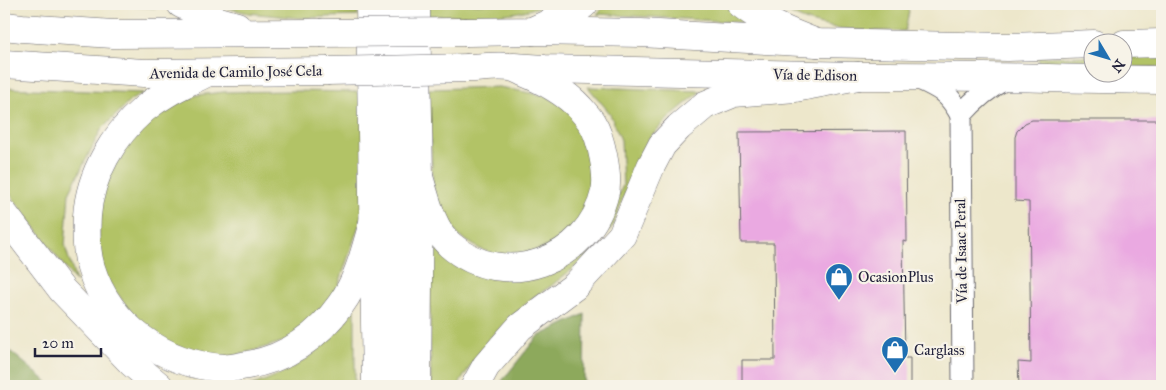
<svg xmlns="http://www.w3.org/2000/svg" width="1166" height="390" font-family="'IM FELL Great Primer',serif">
<style>
.green{fill:#b2c366;stroke:#6a7250}
.forest{fill:#8da95b;stroke:#58664b}
.building{fill:#eaa9e1}
.lines{fill:none;stroke-linecap:round;stroke-linejoin:round}
.street-casing{stroke:#69676d;stroke-width:23}
.secondary-casing{stroke:#69676d;stroke-width:29}
.primary-casing{stroke:#69676d;stroke-width:29}
.highway-casing{stroke:#69676d;stroke-width:29}
.street{stroke:#fff;stroke-width:21}
.secondary{stroke:#fff;stroke-width:28}
.primary{stroke:#fff;stroke-width:28}
.highway{stroke:#fff;stroke-width:28}
.highway-bridge-casing{stroke:#69676d;stroke-width:29;stroke-linecap:butt}
.highway-bridge{stroke:#fff;stroke-width:28}
.labels{text-anchor:middle;dominant-baseline:central;stroke-width:4.5;stroke-linejoin:round;paint-order:stroke}
.street-label{font-size:15px;fill:#22223b;stroke:#f7f3e8}
.poi-label{font-size:15px;fill:#22223b;stroke:#f7f3e8;text-anchor:start}
</style>
<rect width="100%" height="100%" fill="#f7f3e8"/>
<filter id="ink" filterUnits="userSpaceOnUse"><feTurbulence type="fractalNoise" baseFrequency=".02" numOctaves="2"/><feDisplacementMap in="SourceGraphic" scale="10" xChannelSelector="R" yChannelSelector="G"/><feConvolveMatrix kernelMatrix="1 2 1 2 8 2 1 2 1" color-interpolation-filters="sRGB"/></filter>
<filter id="wash" filterUnits="userSpaceOnUse"><feTurbulence type="fractalNoise" baseFrequency=".0096" numOctaves="4" result="noise"/><feDisplacementMap in="SourceGraphic" scale="20" xChannelSelector="R" yChannelSelector="G"/><feGaussianBlur stdDeviation="1.12" result="paint"/><feColorMatrix in="noise" values="0 0 0 0 0 0 0 0 0 0 0 0 0 0 0 0 0 1.4 0 .05"/><feComposite in="paint" operator="in"/></filter>
<g filter="url(#wash)">
<rect width="100%" height="100%" fill="#ede7cb"/>
<g class="green">
<path d="M 86,4 L 153,4 L 157,8 L 95,4 Z"/>
<path d="M 212,4 L 357,4 L 358,16 L 299,18 L 248,13 Z"/>
<path d="M 428,4 L 545,4 C 515,19 462,15 428,16 Z"/>
<path d="M 607,4 L 729,4 L 754,23 L 597,14 Z"/>
<path d="M 774,4 L 904,4 L 903,5 L 909,11 L 905,31 C 859,31 814,32 774,4 Z"/>
<path d="M 1093,56 L 1093,67 L 1038,67 L 1039,57 Z"/>
<rect x="1124" y="56" width="38" height="11"/>
<path d="M 499,87 L 546,96 L 566,107 L 586,131 L 598,184 L 578,229 L 539,252 L 501,257 L 480,249 L 459,236 L 441,213 L 433,187 L 428,89 Z"/>
<path d="M 588,87 L 701,91 L 673,114 L 649,138 L 636,163 L 613,226 L 581,262 L 551,286 L 532,298 L 490,338 L 472,363 L 458,386 L 431,386 L 429,248 L 430,236 L 477,271 L 606,225 L 623,185 L 621,140 L 609,112 Z"/>
<path d="M 4,88 L 143,93 L 131,100 L 101,130 L 69,193 L 65,246 L 76,282 L 4,186 Z"/>
<path d="M 291,91 L 366,92 L 366,204 L 335,296 L 299,337 L 232,357 L 188,355 L 147,334 L 97,266 L 102,187 L 124,148 L 162,109 L 197,95 L 224,92 Z"/>
<path d="M 355,308 L 355,386 L 249,386 C 268,380 287,372 303,361 C 323,348 340,327 355,308 Z"/>
</g>
<g class="forest">
<path d="M 585,314 L 584,386 L 498,386 L 537,337 Z"/>
<path d="M 4,346 L 52,386 L 4,386 Z"/>
</g>
<g id="blocks">
<g class="building">
<path d="M 1032,120 L 1162,120 L 1162,386 L 1019,386 L 1018,362 L 1031,363 L 1029,202 L 1015,201 L 1015,137 L 1017,131 L 1025,123 Z"/>
<path d="M 906,131 L 907,242 L 903,241 L 905,358 L 910,358 L 910,386 L 742,386 L 742,360 L 775,360 L 774,243 L 741,243 L 739,132 Z"/>
</g>
</g>
</g>
<g filter="url(#ink)">
<use href="#blocks" fill-opacity="0" stroke="#69676d" stroke-width="1"/>
<g class="lines">
<defs>
<g id="street">
<path d="M 917,78 C 941,89 948,92 961,115 C 975,99 988,88 1007,78"/>
<path d="M 961,115 L 963,386"/>
</g>
<g id="secondary">
<path d="M 532,31 L 641,33 L 817,43 L 1008,47 L 1094,44"/>
<path d="M 1124,44 L 1162,43"/>
<path d="M 514,67 L 545,69 L 858,76 C 959,75 1061,79 1162,80"/>
</g>
<path id="primary" d="M 741,4 C 766,23 788,32 817,43"/>
<g id="highway">
<path d="M 181,4 L 212,19 L 237,26"/>
<path d="M 370,4 L 376,386"/>
<path d="M 393,4 L 396,386"/>
<path d="M 416,4 L 419,177 L 417,386"/>
<path d="M 4,26 L 22,28 L 113,34 L 319,33"/>
<path d="M 467,32 L 532,31 L 574,12 L 584,4"/>
<path d="M 4,64 L 144,73 L 327,71"/>
<path d="M 206,73 C 185,84 163,93 144,109 C 113,136 90,174 87,216 C 86,233 86,252 91,268 C 109,326 164,365 224,368 C 230,369 236,367 242,366 C 284,360 317,338 341,304 C 358,281 365,251 373,223"/>
<path d="M 419,177 C 426,199 432,229 450,245 C 504,292 589,261 605,192 C 609,176 601,137 592,123 C 589,118 584,113 580,108 C 564,91 545,81 523,72 C 519,70 514,67 509,67 C 496,65 481,68 468,68"/>
<path d="M 4,214 L 62,290 L 132,363 L 159,386"/>
<path d="M 475,386 L 486,366 L 520,327 L 575,286 L 622,235 L 651,166 L 662,145 L 679,127 L 705,105 L 734,93 L 795,88 L 858,76"/>
</g>
</defs>
<use href="#street" class="street-casing"/>
<use href="#secondary" class="secondary-casing"/>
<use href="#primary" class="primary-casing"/>
<use href="#highway" class="highway-casing"/>
<use href="#street" class="street"/>
<use href="#secondary" class="secondary"/>
<use href="#primary" class="primary"/>
<use href="#highway" class="highway"/>
<defs>
<g id="highway-bridge">
<path d="M 319,33 L 467,32"/>
<path d="M 327,71 L 468,68"/>
</g>
</defs>
<use href="#highway-bridge" class="highway-bridge-casing"/>
<use href="#highway-bridge" class="highway-bridge"/>
</g>
</g>
<defs>
<symbol id="shop-pin" viewBox="-11 -11 22 30"><path d="M0 17L-7.5 6A9.5 9.5 0 1 1 7.5 6Z" fill="#1f6fb2" stroke="#f7f3e8"/><path d="M-5-2.5h2.3a2.7 3.5 0 0 1 5.4 0H5L5.5 6h-11ZM-1.5-2.5h3a1.5 2.3 0 0 0-3 0Z" fill="#fff"/></symbol>
</defs>
<g fill-rule="evenodd">
<use href="#shop-pin" x="823" y="261" width="32" height="43"/>
<use href="#shop-pin" x="879" y="334" width="32" height="43"/>
</g>
<g class="labels">
<g class="street-label">
<text transform="translate(236 72) rotate(-1)">Avenida de Camilo José Cela</text>
<text transform="translate(815 75) rotate(1)">Vía de Edison</text>
<text transform="translate(961 251) rotate(-91)">Vía de Isaac Peral</text>
</g>
<g class="poi-label">
<text x="858" y="277">OcasionPlus</text>
<text x="914" y="350">Carglass</text>
</g>
</g>
<rect width="1166" height="390" fill="none" stroke="#f7f3e8" stroke-width="20"/>
<g transform="translate(1108 58) rotate(128)"><circle r="24" fill="#f7f3e8" stroke="#a29fa3"/>
<path d="M0-4L9 19L0 12L-9 19Z" fill="#1f6fb2"/>
<text y="-8" font-size="14" font-weight="bold" text-anchor="middle" fill="#22223b">N</text>
</g>
<path d="M35 348v8h66v-8" fill="none" stroke="#22223b" stroke-width="2.5"/>
<text x="42" y="348" font-size="15" fill="#22223b" stroke="#f7f3e8" stroke-width="4" paint-order="stroke">20 m</text>
</svg>
